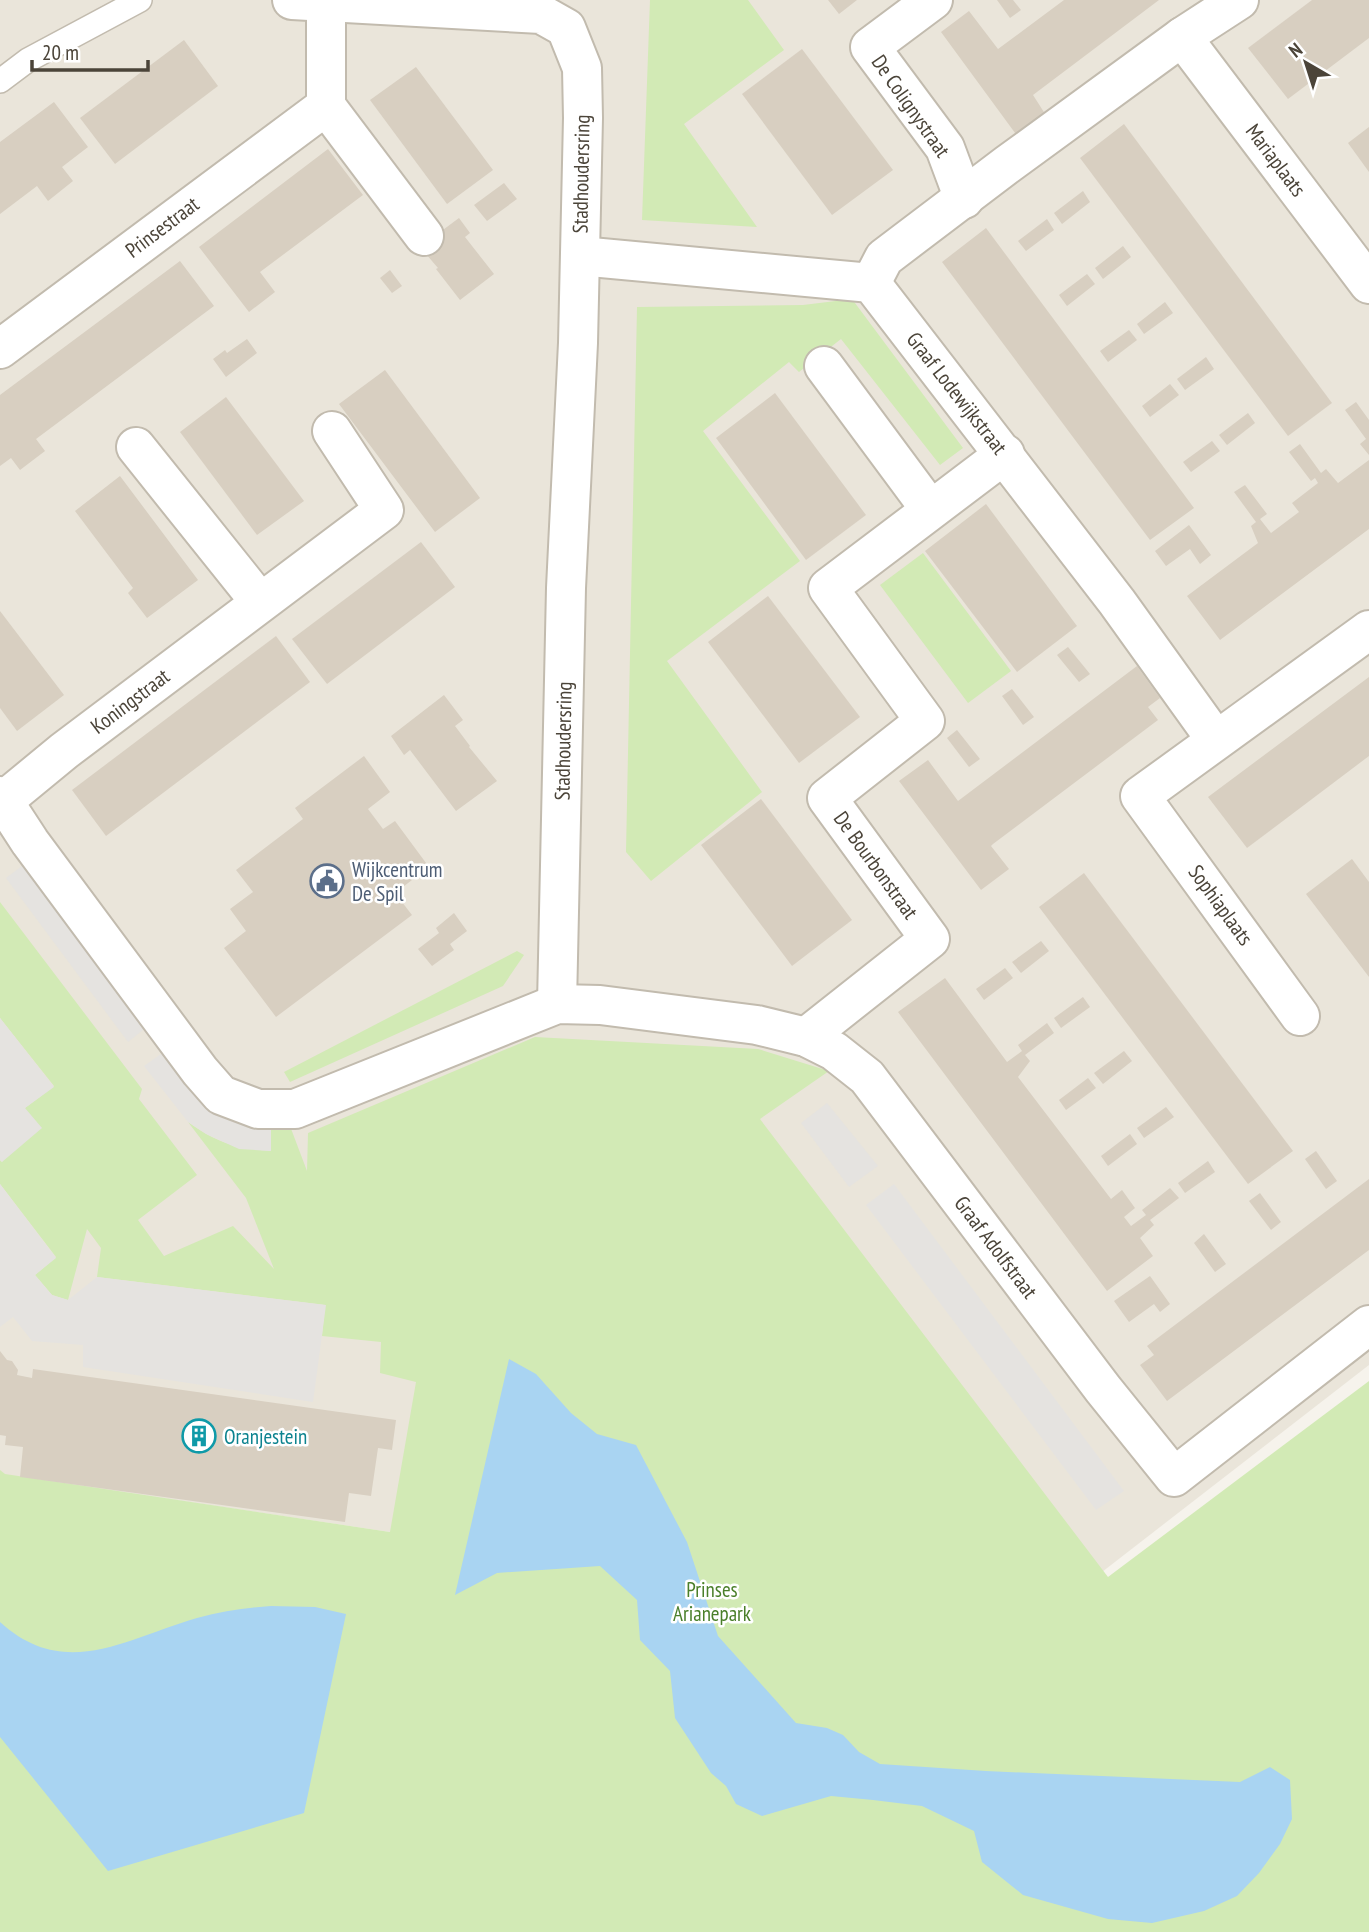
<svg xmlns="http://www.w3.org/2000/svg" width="1369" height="1932" font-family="'PT Sans Narrow',sans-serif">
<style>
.residential{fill:#eae5da}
.green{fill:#d2eab5}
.parking{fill:#e5e3e0}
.water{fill:#a9d4f2}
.building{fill:#d8cfc1}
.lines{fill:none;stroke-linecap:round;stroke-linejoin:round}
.service-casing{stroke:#c2bbae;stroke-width:26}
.minor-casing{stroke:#c2bbae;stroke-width:42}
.service{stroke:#fff;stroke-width:23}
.minor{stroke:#fff;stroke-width:38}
.labels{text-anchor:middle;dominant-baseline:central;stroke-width:5;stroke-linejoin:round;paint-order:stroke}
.street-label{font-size:21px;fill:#4b4439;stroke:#fff}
.service-label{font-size:21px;fill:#4e5e75;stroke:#fff;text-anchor:start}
.culture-label{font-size:21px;fill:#0d838f;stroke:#fff;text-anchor:start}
.park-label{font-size:21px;fill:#4a7f2a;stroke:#fff}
</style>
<rect width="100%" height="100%" fill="#f6f3ec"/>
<path class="residential" d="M 0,0 L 1369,0 L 1369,1365 L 1093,1579 L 390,1532 L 0,1474 Z"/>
<g class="green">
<path d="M 650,0 L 748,0 L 784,50 L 684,124 L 757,227 L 642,220 Z"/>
<path d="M 852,299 L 963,448 L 940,465 L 841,339 L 799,372 L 789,362 L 703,431 L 800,561 L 667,661 L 762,792 L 651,881 L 626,852 L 637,307 L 803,305 Z"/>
<path d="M 923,553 L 1011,671 L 968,703 L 880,585 Z"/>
<path d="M 0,902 L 142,1089 L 139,1099 L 197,1175 L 138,1220 L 164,1256 L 233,1226 L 274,1269 L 246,1198 L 188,1122 C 218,1143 234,1148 271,1151 L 271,1127 L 290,1126 L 307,1171 L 308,1133 L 535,1037 L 758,1049 L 829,1071 L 760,1119 L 1108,1577 L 1369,1381 L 1369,1932 L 0,1932 L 0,1470 L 5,1474 L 390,1532 L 416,1382 L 380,1373 L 381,1342 L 322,1336 L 325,1305 L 97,1277 L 101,1248 L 87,1229 L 68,1300 L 52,1295 L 35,1275 L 56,1257 L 0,1184 L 0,1160 L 2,1162 L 25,1108 L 54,1086 L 0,1018 Z"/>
<path d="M 517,951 L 524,955 L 503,986 L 290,1082 L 284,1072 Z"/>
</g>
<g class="parking">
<path d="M 26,863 L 148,1026 L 128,1042 L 6,878 Z"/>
<path d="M 0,1018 L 54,1087 L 25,1108 L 42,1128 L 2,1162 L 0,1160 Z"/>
<path d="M 165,1051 L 220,1115 L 245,1125 L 271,1127 L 271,1151 L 239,1149 L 206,1134 L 188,1122 L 144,1066 Z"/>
<path d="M 827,1103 L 878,1166 L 849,1187 L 801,1123 Z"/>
<path d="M 0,1184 L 56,1258 L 35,1275 L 52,1295 L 68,1300 L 97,1277 L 326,1305 L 313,1402 L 83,1367 L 83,1345 L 32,1341 L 13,1317 L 0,1327 Z"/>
<path d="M 894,1184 L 1124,1491 L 1096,1510 L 866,1205 Z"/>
</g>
<g class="water">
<path d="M 509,1359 L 536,1374 L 571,1413 L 597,1434 L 636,1445 L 687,1542 L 718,1636 L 796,1723 L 827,1728 L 843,1735 L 859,1752 L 880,1764 L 986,1771 L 1240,1782 L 1270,1767 L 1290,1780 L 1292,1819 L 1280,1844 L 1259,1873 L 1237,1896 L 1204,1911 L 1152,1923 L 1108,1919 L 1023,1895 L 982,1862 L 974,1831 L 922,1806 L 873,1800 L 831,1796 L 762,1816 L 736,1804 L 726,1786 L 711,1773 L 675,1718 L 670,1671 L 640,1640 L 637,1600 L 600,1566 L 497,1573 L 455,1595 Z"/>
<path d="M 271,1606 L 315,1607 L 346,1614 L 304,1813 L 108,1871 L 0,1737 L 0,1622 C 65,1681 125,1639 197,1618 C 222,1611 246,1608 271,1606 Z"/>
</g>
<g class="building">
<path d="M 828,0 L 857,0 L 839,14 Z"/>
<path d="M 997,0 L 1013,0 L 1021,10 L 1010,18 Z"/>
<path d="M 1064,0 L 1159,0 L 1033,95 L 1049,120 L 1021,141 L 941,32 L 969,11 L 998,49 Z"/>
<path d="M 1312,0 L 1369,0 L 1369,38 L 1288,99 L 1248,48 Z"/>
<path d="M 184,40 L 218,86 L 115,164 L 80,118 Z"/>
<path d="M 802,49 L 893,170 L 832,215 L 742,94 Z"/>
<path d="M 416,67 L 493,170 L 447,204 L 370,100 Z"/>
<path d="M 54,102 L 88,147 L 62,167 L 73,181 L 48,201 L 37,186 L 0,214 L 0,142 Z"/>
<path d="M 1124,124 L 1332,403 L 1288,436 L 1080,158 Z"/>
<path d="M 1369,127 L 1369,172 L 1348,143 Z"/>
<path d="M 328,149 L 363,195 L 260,272 L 275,292 L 249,312 L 199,247 Z"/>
<path d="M 504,183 L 517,199 L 487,221 L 474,205 Z"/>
<path d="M 1083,191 L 1090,202 L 1062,224 L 1054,213 Z"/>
<path d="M 459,218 L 470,233 L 465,237 L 494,274 L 460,300 L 436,269 L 438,268 L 420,247 Z"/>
<path d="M 1047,219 L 1054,230 L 1026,251 L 1018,241 Z"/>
<path d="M 986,228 L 1194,508 L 1150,540 L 942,262 Z"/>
<path d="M 1123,246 L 1131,257 L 1103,279 L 1095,268 Z"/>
<path d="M 180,261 L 214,306 L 36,439 L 45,451 L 20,470 L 11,458 L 0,466 L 0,395 Z"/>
<path d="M 390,270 L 402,286 L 392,293 L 380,278 Z"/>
<path d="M 1087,274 L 1095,284 L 1067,306 L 1059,295 Z"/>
<path d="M 1165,302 L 1173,313 L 1144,334 L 1137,324 Z"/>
<path d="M 1129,330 L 1137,340 L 1108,362 L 1100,351 Z"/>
<path d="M 247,339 L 257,353 L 226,377 L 213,359 L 225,350 L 227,353 Z"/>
<path d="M 1206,357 L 1214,369 L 1185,390 L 1177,379 Z"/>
<path d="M 385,370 L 480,498 L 435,532 L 339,404 Z"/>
<path d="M 1170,384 L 1179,395 L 1150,417 L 1142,406 Z"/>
<path d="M 775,393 L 866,515 L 806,560 L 716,438 Z"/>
<path d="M 226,397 L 304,501 L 257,535 L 180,432 Z"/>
<path d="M 1356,402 L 1369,420 L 1369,455 L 1360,444 L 1366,439 L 1345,410 Z"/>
<path d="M 1248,413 L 1255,423 L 1227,445 L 1219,435 Z"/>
<path d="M 1212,441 L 1220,451 L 1191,472 L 1183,462 Z"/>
<path d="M 1300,444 L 1321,473 L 1326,469 L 1338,483 L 1369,460 L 1369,529 L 1220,640 L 1187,596 L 1258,543 L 1251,526 L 1256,522 L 1234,492 L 1245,485 L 1267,514 L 1260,519 L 1271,533 L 1299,512 L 1292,503 L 1318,483 L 1315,478 L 1311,481 L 1289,452 Z"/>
<path d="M 120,476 L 198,580 L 147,618 L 128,593 L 133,588 L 75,511 Z"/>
<path d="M 986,504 L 1077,626 L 1017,672 L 925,551 Z"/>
<path d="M 1189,525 L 1211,555 L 1200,564 L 1190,549 L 1166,566 L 1155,551 Z"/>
<path d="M 421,542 L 455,587 L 327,684 L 292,639 Z"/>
<path d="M 768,596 L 860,717 L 799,763 L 708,642 Z"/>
<path d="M 0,611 L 64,695 L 17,731 L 0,708 Z"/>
<path d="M 276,636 L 310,682 L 106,836 L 72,790 Z"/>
<path d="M 1068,647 L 1090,674 L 1079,682 L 1057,655 Z"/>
<path d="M 1137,666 L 1160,698 L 1148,707 L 1158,720 L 993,844 L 991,846 L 1009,869 L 981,890 L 899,781 L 928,760 L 958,801 Z"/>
<path d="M 1369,677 L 1369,756 L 1247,848 L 1208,797 Z"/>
<path d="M 1012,689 L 1034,717 L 1023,725 L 1002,696 Z"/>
<path d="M 444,695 L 463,720 L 455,726 L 470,746 L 469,747 L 497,781 L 456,811 L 410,750 L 404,755 L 391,736 Z"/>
<path d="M 957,730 L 980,759 L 969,767 L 947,738 Z"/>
<path d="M 364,756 L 390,792 L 368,809 L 383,829 L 395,821 L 429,867 L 395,893 L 412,915 L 276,1017 L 224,948 L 246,931 L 230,909 L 253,892 L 236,870 L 303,819 L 295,808 Z"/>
<path d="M 761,799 L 852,920 L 792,966 L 701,845 Z"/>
<path d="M 1352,859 L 1369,882 L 1369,977 L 1306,894 Z"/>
<path d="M 1084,873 L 1293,1151 L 1248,1184 L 1039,907 Z"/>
<path d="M 454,913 L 467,931 L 450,944 L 454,950 L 432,966 L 418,949 L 439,933 L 436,928 Z"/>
<path d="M 1041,941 L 1049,951 L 1021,973 L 1012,962 Z"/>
<path d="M 1005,968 L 1013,978 L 984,1000 L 976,989 Z"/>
<path d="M 945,978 L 1007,1062 L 1022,1051 L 1018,1045 L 1047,1023 L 1054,1033 L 1025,1055 L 1030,1061 L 1018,1077 L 1111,1199 L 1122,1190 L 1135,1208 L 1124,1217 L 1131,1226 L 1146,1215 L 1142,1210 L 1170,1188 L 1179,1198 L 1150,1220 L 1154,1225 L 1140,1238 L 1153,1256 L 1107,1291 L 898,1012 Z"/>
<path d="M 1083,997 L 1090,1007 L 1061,1028 L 1054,1018 Z"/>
<path d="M 1124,1051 L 1132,1061 L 1103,1084 L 1094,1073 Z"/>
<path d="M 1088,1078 L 1096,1088 L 1066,1110 L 1059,1100 Z"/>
<path d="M 1166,1107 L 1174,1117 L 1144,1138 L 1137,1128 Z"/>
<path d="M 1130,1134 L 1137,1144 L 1108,1166 L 1101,1156 Z"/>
<path d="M 1316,1151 L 1337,1181 L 1326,1189 L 1305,1159 Z"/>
<path d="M 1208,1161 L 1215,1172 L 1185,1193 L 1178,1183 Z"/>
<path d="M 1369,1179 L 1369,1250 L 1167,1401 L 1140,1365 L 1154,1355 L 1147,1346 Z"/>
<path d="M 1260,1193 L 1281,1222 L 1271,1230 L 1249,1201 Z"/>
<path d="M 1204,1234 L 1226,1264 L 1215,1272 L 1194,1243 Z"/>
<path d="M 1150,1276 L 1170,1304 L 1160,1312 L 1154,1304 L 1129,1322 L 1114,1301 Z"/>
<path d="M 0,1351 L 7,1360 L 12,1361 L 18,1370 L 17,1375 L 32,1378 L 33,1369 L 47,1371 L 396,1420 L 392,1450 L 378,1448 L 371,1496 L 349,1493 L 345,1522 L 20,1477 L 23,1447 L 5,1445 L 6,1436 L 0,1435 Z"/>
</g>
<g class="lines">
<defs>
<path id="service" d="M 0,81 L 28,60 L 140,0"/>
<g id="minor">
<path d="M 292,0 L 541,14 L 566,28 L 582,68 L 583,118 L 578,343 L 566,588 L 557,1004"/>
<path d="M 933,0 L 870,47 L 945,148 L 964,199"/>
<path d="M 1239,0 L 1182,37 L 1369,284"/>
<path d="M 326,106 L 424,236"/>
<path d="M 580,256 L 871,283 L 1117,602 L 1216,740"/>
<path d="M 871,283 L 884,258 L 1008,164 L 1182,37"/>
<path d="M 0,349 L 326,106 L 326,2"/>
<path d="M 824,366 L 930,509"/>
<path d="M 136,447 L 260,602"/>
<path d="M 0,796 L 30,842 L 200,1071 L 221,1095 L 258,1109 L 295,1109 L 557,1004 L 600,1005 L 757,1025 L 806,1037 L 834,1051 L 867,1077 L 1103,1389 L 1174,1477 L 1369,1325"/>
<path d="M 2,802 L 64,751 L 384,510 L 332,431"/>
<path d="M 1300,1016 L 1140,796 L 1369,630"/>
<path d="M 806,1037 L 930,939 L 827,798 L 925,721 L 828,588 L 1005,454"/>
</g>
</defs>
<use href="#service" class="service-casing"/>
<use href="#minor" class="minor-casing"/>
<use href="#service" class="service"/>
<use href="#minor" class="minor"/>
</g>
<defs>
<symbol id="civic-ring" viewBox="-11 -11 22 22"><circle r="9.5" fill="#fff" stroke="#5c6f8a" stroke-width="1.5"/><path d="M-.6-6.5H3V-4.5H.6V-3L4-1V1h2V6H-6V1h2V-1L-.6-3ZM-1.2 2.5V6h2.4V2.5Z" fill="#5c6f8a"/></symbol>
<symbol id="building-ring" viewBox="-11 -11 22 22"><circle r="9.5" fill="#fff" stroke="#0f9aa8" stroke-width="1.5"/><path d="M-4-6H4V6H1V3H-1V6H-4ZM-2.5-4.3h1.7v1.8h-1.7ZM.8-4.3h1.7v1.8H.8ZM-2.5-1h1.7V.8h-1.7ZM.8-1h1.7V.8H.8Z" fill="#0f9aa8"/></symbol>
</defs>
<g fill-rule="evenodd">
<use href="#civic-ring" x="308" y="862" width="38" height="38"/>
<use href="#building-ring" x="180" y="1417" width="38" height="38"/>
</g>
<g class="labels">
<g class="street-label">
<text transform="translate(911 106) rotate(55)">De Colignystraat</text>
<text transform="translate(1276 160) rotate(53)">Mariaplaats</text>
<text transform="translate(581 174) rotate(-89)">Stadhoudersring</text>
<text transform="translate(162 227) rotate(-37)">Prinsestraat</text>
<text transform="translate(957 393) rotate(52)">Graaf Lodewijkstraat</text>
<text transform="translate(130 701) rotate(-37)">Koningstraat</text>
<text transform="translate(563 741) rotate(-89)">Stadhoudersring</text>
<text transform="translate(876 865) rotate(54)">De Bourbonstraat</text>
<text transform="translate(1221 905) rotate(54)">Sophiaplaats</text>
<text transform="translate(996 1247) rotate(53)">Graaf Adolfstraat</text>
</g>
<g class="service-label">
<text x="352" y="869">Wijkcentrum<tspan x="352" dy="24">De Spil</tspan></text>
</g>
<g class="culture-label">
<text x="224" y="1436">Oranjestein</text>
</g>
<g class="park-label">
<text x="712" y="1589">Prinses<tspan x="712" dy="24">Arianepark</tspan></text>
</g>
</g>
<g transform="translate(1306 63) rotate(321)" stroke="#ffffff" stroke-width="5" paint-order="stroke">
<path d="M0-5L12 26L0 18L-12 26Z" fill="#4b4439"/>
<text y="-10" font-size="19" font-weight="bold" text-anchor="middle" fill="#4b4439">N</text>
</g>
<path d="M32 60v10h116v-10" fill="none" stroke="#4b4439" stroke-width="3.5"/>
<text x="42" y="60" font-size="21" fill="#4b4439" stroke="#ffffff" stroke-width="5" paint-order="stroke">20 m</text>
</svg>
